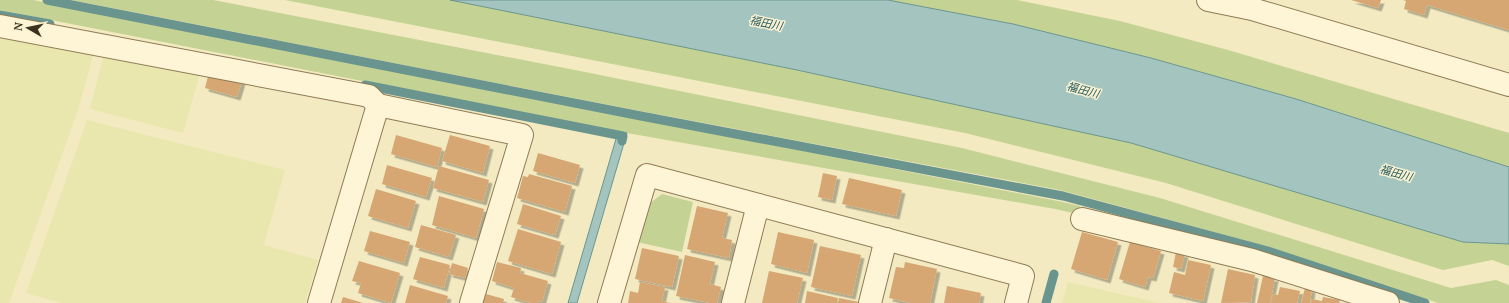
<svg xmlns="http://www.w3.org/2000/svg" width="1509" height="303" font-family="'PT Serif','Noto Sans JP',serif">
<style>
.farmland{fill:#eae7ae}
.green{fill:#c4d394}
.water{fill:#a4c5bf;stroke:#6a958f}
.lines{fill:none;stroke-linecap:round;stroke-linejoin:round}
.stream{stroke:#6a958f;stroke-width:9}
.building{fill:#d6a773;filter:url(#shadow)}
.street-casing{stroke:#8f7b56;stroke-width:24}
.street{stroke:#fdf5d6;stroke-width:22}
.labels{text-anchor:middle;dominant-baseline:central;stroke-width:3;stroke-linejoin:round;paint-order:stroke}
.water-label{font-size:11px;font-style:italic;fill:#2a5c5f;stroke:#f9f2d2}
</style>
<defs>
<filter id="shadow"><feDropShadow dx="3.5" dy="3.5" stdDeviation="0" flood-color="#0004"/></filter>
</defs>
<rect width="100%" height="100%" fill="#f3eac1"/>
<g class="farmland">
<path d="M 0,31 L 95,49 L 78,110 L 9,303 L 0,303 Z"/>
<path d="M 105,51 L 201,70 L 183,133 L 90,109 Z"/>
<path d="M 87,120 L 285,170 L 264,245 L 318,260 L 305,303 L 61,303 L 26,293 Z"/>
<path d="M 1068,282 L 1160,303 L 1062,303 Z"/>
</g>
<g class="green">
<path d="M 0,0 L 33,0 L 1058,201 L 1080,206 L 1078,214 L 1055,209 L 627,133 L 0,10 Z"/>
<path d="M 71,0 L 213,0 L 580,71 L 962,148 L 1160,198 L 1451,288 L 1496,280 L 1509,285 L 1509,303 L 1438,303 L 1269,247 L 1060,190 L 640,111 Z"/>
<path d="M 285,0 L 450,0 L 797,70 L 1131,143 L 1463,242 L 1506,243 L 1509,244 L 1509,266 L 1492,260 L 1443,270 L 1166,183 L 965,133 Z"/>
<path d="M 888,0 L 1017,0 L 1120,21 L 1228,50 L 1509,133 L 1509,167 L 1296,99 L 1151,58 L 1013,24 Z"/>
<path d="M 662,194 L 693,202 L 682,252 L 637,242 L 645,207 Z"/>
</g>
<g class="water">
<path d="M 450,0 L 888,0 L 1013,24 L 1151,58 L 1296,99 L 1509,167 L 1509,244 L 1463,242 L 1131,143 L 797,70 Z"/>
<path d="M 618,132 L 627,133 L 577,303 L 568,303 Z"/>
</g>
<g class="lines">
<g class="stream">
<path d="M 47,0 L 641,116 L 1063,196 L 1271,252 L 1425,303"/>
<path d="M 0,15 L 50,24"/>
<path d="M 365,85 L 623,136 L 622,141"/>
<path d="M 1046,303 L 1054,274"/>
</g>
</g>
<g class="building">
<path d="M 1351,0 L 1381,0 L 1378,8 Z"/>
<path d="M 1403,0 L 1509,0 L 1509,30 L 1427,5 L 1424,15 L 1404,9 L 1406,1 Z"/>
<path d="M 209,72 L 242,81 L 237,97 L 205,88 Z"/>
<path d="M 396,135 L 442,148 L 437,167 L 391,154 Z"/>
<path d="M 450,135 L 490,146 L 483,173 L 442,161 Z"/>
<path d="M 538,153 L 580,165 L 575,183 L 533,171 Z"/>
<path d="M 387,165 L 432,178 L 426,197 L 382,184 Z"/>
<path d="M 439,166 L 489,180 L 483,202 L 433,188 Z"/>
<path d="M 823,173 L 837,176 L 832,200 L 818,197 Z"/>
<path d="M 529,174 L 572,186 L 565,212 L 517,198 L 523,176 L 528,177 Z"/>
<path d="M 849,178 L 902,190 L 896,216 L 842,204 Z"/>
<path d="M 376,189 L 416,201 L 408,228 L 368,216 Z"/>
<path d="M 439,196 L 484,209 L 476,238 L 432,225 Z"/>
<path d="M 523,204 L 561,216 L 555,235 L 517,224 Z"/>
<path d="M 697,206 L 728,213 L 722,238 L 732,240 L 729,258 L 687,249 Z"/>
<path d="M 421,225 L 456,235 L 449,257 L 415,247 Z"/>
<path d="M 518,229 L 561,242 L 552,274 L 508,261 Z"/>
<path d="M 370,231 L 410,242 L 404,263 L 364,251 Z"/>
<path d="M 778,232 L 814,240 L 807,273 L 771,264 Z"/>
<path d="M 1082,232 L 1118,242 L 1107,280 L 1071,269 Z"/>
<path d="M 1130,242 L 1161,251 L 1153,278 L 1148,277 L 1145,287 L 1119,279 Z"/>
<path d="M 820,246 L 861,255 L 852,296 L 811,287 Z"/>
<path d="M 642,248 L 679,256 L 672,287 L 635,279 Z"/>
<path d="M 1176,252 L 1185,254 L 1181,269 L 1173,267 Z"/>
<path d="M 685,255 L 715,262 L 710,284 L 721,287 L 717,303 L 710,303 L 676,296 Z"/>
<path d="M 420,257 L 450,265 L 444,288 L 413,279 Z"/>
<path d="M 1188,260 L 1211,265 L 1203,301 L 1169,293 L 1174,272 L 1185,275 Z"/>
<path d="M 359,261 L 400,273 L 391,303 L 358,293 L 361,283 L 352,281 Z"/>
<path d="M 497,262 L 521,268 L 520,273 L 548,281 L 542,302 L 538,301 L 538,303 L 531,303 L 511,297 L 514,288 L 492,281 Z"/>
<path d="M 905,262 L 937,269 L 930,303 L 911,303 L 889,298 L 896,267 L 904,268 Z"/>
<path d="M 452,263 L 468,268 L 465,278 L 449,274 Z"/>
<path d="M 1228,269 L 1255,275 L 1251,302 L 1221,303 Z"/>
<path d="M 769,271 L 803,278 L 797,303 L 762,303 Z"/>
<path d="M 1263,276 L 1275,278 L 1270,303 L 1257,303 Z"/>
<path d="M 640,282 L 665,287 L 662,301 L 670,303 L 628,303 L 630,291 L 638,293 Z"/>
<path d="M 410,285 L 448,296 L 446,303 L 405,303 Z"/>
<path d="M 947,286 L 981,293 L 979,303 L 944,303 Z"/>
<path d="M 1280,287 L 1300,291 L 1297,303 L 1271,303 L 1273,294 L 1278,295 Z"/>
<path d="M 1305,288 L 1312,289 L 1310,303 L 1301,303 Z"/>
<path d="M 807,291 L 838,298 L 837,303 L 805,303 Z"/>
<path d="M 486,294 L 504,299 L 503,303 L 483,303 Z"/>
<path d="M 343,297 L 363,303 L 341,303 Z"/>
<path d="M 1323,297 L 1340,300 L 1339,303 L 1311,303 L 1312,299 L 1322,301 Z"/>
<path d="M 839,298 L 859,302 L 859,303 L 838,303 Z"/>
</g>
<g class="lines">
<defs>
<g id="street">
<path d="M 1208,0 L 1252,9 L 1509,85"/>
<path d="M 0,26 L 369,96 L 378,105"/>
<path d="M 1082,219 L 1252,260 L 1388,303"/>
<path d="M 319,303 L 378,105 L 522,135 L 471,303"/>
<path d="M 609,303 L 647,175 L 1023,276 L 1016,303"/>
<path d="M 733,303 L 758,205"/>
<path d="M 870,303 L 886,239"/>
</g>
</defs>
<use href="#street" class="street-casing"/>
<use href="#street" class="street"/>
</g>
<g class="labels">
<g class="water-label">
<text transform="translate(766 23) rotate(11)">福田川</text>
<text transform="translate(1083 90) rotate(15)">福田川</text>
<text transform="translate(1396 173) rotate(15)">福田川</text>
</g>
</g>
<g transform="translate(28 28) rotate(279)" stroke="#f9f2d2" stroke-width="3" paint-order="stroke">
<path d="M0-3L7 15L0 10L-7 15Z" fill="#3d301c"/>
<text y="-6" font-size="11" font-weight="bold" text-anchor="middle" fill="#3d301c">N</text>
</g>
</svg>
